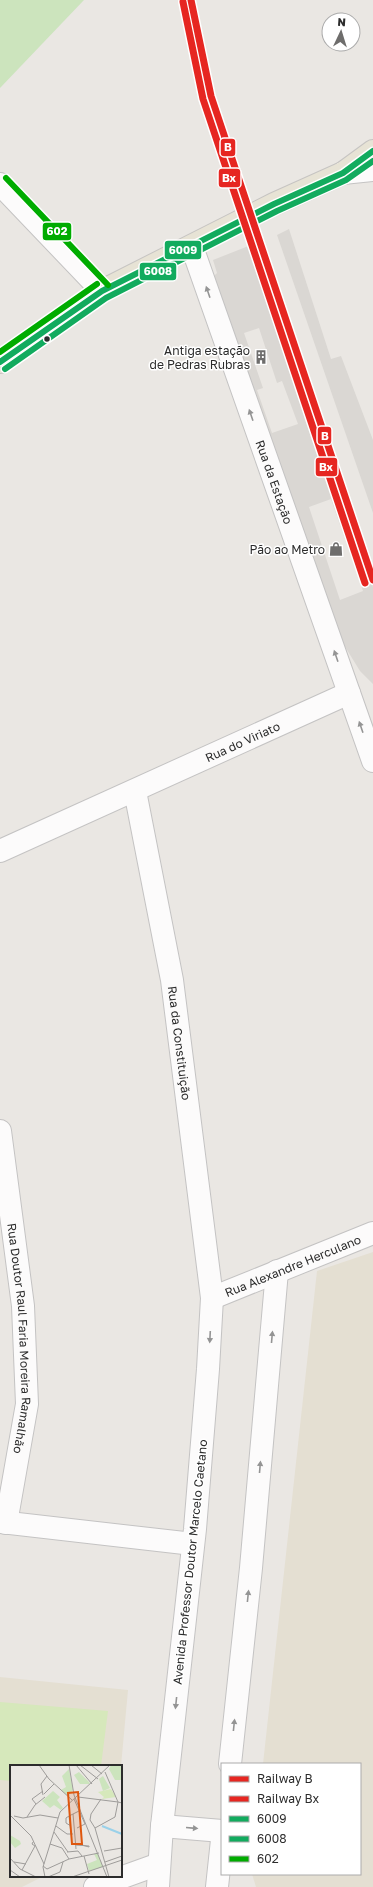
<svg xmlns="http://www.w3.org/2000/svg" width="373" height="1887" font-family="'Golos Text',sans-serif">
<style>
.education{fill:#e4dfd2}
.green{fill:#cce4bd}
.pitch{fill:#d6e8bb}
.plaza{fill:#dad7d3;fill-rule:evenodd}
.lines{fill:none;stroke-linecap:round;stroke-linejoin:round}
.minor-casing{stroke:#c4c3c3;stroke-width:24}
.major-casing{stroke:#c6c4c2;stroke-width:24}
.minor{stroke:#fcfbfb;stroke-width:22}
.major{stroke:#e7e3d5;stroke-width:22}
.bus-1-casing{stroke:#fff;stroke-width:9}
.bus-2-casing{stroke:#fff;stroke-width:9}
.bus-3-casing{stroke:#fff;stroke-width:9}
.bus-1{stroke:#12ab5e;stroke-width:6}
.bus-2{stroke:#12ab5e;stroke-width:6}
.bus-3{stroke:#00ac00;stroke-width:6}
.rail-1-casing{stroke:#fff;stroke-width:10}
.rail-2-casing{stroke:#fff;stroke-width:10}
.rail-1{stroke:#e62621;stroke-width:7}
.rail-2{stroke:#e62621;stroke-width:7}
.oneway{fill:#949494}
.bus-dot{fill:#2c2c2c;stroke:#fff;stroke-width:1.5}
.labels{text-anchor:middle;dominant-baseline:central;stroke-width:3;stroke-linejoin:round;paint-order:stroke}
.poi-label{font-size:12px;fill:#2c2c2c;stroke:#fff;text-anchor:end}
.street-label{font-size:12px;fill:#2c2c2c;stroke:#fff}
.inset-river{fill:none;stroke:#9ad1e9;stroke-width:2}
.inset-road{fill:none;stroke:#9e9c9a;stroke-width:1}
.view{fill:#df570e;fill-opacity:0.15;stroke:#df570e;stroke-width:2}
.inset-edge{fill:none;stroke:#2c2c2c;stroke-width:2}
.line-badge{stroke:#fff;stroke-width:1.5}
.badge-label{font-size:11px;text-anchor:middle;font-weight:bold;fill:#fff}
</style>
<rect width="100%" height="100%" fill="#eae7e3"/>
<g class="education">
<path d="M 373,1252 L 373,1887 L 256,1887 L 252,1874 L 360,1874 L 360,1764 L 263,1764 L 317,1271 Z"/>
<path d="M 0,1677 L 128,1690 L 121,1766 L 11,1766 L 11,1876 L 44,1876 L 22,1887 L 0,1887 Z"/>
</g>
<path class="green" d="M 0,0 L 84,0 L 0,88 Z"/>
<path class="pitch" d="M 0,1702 L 108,1711 L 101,1766 L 11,1766 L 11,1781 L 0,1780 Z"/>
<g class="plaza">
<path d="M 289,229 L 331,359 L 341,356 L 373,440 L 373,513 L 277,235 Z"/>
<path d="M 251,245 L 282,321 L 373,587 L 373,684 L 360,671 L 328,619 L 213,277 L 217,273 L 213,260 ZM 259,328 L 277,383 L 282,381 L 298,424 L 272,433 L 257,390 L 263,388 L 244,333 ZM 331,499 L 363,591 L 340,600 L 309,507 Z"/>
</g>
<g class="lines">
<defs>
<g id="minor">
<path d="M 343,173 L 373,170"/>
<path d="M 0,184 L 102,291"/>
<path id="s1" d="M 192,247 L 373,761"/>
<path id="s2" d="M 135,791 L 172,980 L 212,1298 L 208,1369 L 195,1529 L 162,1826 L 158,1887"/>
<path id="s3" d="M 0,851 L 349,693"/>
<path id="s4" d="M 0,1131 L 23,1306 L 27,1404 L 6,1523"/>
<path id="s5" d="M 212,1298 L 373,1233"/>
<path d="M 0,1522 L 193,1544"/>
<path d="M 230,1764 L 251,1568 L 277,1271"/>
<path d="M 162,1826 L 222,1831"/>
<path d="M 95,1887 L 159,1864"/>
<path d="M 217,1887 L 222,1840"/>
</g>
<path id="major" d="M 0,362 L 102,291 L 274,204 L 343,173 L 373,151"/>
</defs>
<use href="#minor" class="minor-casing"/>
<use href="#major" class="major-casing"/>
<use href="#minor" class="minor"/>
<use href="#major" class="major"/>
<defs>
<path id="bus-1" d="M 0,362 L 102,291 L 274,204 L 343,173 L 373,151"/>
<path id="bus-2" d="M 5,369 L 106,298 L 277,211 L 346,180 L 373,161"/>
<g id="bus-3">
<path d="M 6,178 L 108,285"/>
<path d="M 0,352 L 97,284"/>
</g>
</defs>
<use href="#bus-1" class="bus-1-casing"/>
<use href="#bus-2" class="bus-2-casing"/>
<use href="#bus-3" class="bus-3-casing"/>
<use href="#bus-1" class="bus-1"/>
<use href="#bus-2" class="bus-2"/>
<use href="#bus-3" class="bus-3"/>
<defs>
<path id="rail-1" d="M 191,0 L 211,96 L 373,580"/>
<path id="rail-2" d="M 183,2 L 203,99 L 365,583"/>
</defs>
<use href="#rail-1" class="rail-1-casing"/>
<use href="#rail-2" class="rail-2-casing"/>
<use href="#rail-1" class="rail-1"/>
<use href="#rail-2" class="rail-2"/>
</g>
<defs><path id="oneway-solid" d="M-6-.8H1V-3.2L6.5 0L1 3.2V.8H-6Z"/></defs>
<g class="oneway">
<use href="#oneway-solid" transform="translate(208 292) rotate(-109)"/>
<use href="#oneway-solid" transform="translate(251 415) rotate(-109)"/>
<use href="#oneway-solid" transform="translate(336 656) rotate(-109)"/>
<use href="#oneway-solid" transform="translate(361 727) rotate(-109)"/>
<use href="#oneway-solid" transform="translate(210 1337) rotate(93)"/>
<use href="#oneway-solid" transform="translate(272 1337) rotate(-85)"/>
<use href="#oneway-solid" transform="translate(260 1467) rotate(-85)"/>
<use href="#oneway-solid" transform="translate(248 1596) rotate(-84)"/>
<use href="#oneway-solid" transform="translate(176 1703) rotate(96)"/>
<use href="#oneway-solid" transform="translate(234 1725) rotate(-84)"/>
<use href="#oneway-solid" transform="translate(192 1828) rotate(5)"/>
</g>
<defs>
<symbol id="building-bare" viewBox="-9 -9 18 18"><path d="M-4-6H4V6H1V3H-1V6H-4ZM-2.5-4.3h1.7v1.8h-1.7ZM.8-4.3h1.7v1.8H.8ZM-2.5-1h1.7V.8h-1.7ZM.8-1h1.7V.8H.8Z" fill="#6e6d6c" stroke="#fff" stroke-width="2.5" paint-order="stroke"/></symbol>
<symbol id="shop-bare" viewBox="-9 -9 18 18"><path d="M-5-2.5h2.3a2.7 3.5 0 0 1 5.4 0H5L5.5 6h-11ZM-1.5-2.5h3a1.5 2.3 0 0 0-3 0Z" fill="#6e6d6c" stroke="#fff" stroke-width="2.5" paint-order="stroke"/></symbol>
</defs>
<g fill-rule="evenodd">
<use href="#building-bare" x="251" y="347" width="20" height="20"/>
<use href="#shop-bare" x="326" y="539" width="20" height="20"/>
</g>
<circle class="bus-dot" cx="47" cy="339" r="3.5"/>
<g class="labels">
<g class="poi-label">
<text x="250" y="350">Antiga estação<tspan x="250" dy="14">de Pedras Rubras</tspan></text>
<text x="325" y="549">Pão ao Metro</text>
</g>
<g class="street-label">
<text stroke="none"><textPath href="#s1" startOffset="249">Rua da Estação</textPath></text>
<text stroke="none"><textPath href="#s3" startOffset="266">Rua do Viriato</textPath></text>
<text stroke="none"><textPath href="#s2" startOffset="256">Rua da Constituição</textPath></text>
<text stroke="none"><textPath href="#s5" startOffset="87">Rua Alexandre Herculano</textPath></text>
<text stroke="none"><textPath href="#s4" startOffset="209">Rua Doutor Raul Faria Moreira Ramalhão</textPath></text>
<text transform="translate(190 1562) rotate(-84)">Avenida Professor Doutor Marcelo Caetano</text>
</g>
</g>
<g transform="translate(10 1765)">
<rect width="112" height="112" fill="#eae7e3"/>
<path d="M 101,0 L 112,0 L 112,15 L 105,15 L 99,4 ZM 59,4 L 63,25 L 58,31 L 51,25 L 56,22 L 52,11 ZM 69,7 L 80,18 L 79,19 L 70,19 L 64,10 ZM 93,11 L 100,23 L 93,26 L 89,14 ZM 43,26 L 50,32 L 47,35 L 53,43 L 51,45 L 44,40 L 40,43 L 32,36 ZM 0,70 L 10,76 L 11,79 L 5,83 L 0,77 ZM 84,89 L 88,89 L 93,102 L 79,106 L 77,99 L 87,95 Z" fill="#cce4bd"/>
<path d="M 101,24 L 106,32 L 92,34 L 94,32 L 88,27 Z" fill="#d6e8bb"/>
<path class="inset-river" d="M 92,61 L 112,69"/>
<path class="inset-road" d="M 29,0 L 39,14 L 62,35M 59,0 L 64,30 L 97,112M 66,0 L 82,19M 70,0 L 88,14M 81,0 L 92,9M 95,7 L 108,37M 34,29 L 44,19M 33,30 L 31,19 L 37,11M 68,32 L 108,37M 64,34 L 75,59 L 67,63M 26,39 L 22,34 L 33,26M 63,49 L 66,84M 0,50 L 21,71 L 34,99M 4,51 L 13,53 L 30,50 L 48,53M 59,51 L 56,53 L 56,58 L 61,61M 17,52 L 25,40 L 35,32M 46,61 L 57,69 L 63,69M 85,63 L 80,55 L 81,49 L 91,34M 44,67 L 58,87M 61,69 L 59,51 L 69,46M 40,79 L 52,83 L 59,94M 66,80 L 79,81 L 79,82 L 72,80M 94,86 L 112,83M 57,87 L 68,86 L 72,91M 74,91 L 79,109M 0,93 L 10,104 L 26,112M 4,97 L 16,99M 95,97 L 112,91M 33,101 L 37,104 L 59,94 L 89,88M 0,105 L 10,112M 12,105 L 25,81 L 22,79 L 23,77M 35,112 L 33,102 L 50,47 L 100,0M 38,112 L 50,107 L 53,97M 62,112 L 112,95M 99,112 L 85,63 L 105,52 L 108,37 L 112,38"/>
<path class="view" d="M 68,27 L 72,79 L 62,79 L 58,28 Z"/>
<rect width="112" height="112" class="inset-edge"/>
</g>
<g class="line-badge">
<rect x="220" y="138" width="16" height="19" rx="4" fill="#e62621"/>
<rect x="218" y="168" width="23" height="20" rx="4" fill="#e62621"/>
<rect x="42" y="222" width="30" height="19" rx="4" fill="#00ac00"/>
<rect x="164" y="240" width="38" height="20" rx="4" fill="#12ab5e"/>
<rect x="139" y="262" width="38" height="19" rx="4" fill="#12ab5e"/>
<rect x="317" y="426" width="15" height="19" rx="4" fill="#e62621"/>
<rect x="315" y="457" width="23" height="20" rx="4" fill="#e62621"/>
</g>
<g class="badge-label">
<text x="228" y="151">B</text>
<text x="229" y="182">Bx</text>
<text x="57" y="235">602</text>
<text x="183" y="254">6009</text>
<text x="158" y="275">6008</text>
<text x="325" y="440">B</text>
<text x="326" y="471">Bx</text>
</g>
<rect x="221" y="1763" width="140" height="112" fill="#ffffff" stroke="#ababab"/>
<rect x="229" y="1776" width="20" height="6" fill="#e62621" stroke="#ababab"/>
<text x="257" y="1783" font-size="12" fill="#2c2c2c">Railway B</text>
<rect x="229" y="1796" width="20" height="6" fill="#e62621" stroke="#ababab"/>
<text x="257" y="1803" font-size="12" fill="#2c2c2c">Railway Bx</text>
<rect x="229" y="1816" width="20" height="6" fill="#12ab5e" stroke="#ababab"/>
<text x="257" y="1823" font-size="12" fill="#2c2c2c">6009</text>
<rect x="229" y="1836" width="20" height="6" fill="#12ab5e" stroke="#ababab"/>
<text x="257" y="1843" font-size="12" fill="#2c2c2c">6008</text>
<rect x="229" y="1856" width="20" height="6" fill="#00ac00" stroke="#ababab"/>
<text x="257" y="1863" font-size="12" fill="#2c2c2c">602</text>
<g transform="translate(341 32) rotate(4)"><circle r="19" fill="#ffffff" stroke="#ababab"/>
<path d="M0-3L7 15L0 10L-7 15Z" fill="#6e6d6c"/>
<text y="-6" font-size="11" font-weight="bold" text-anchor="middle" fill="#2c2c2c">N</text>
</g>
</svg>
